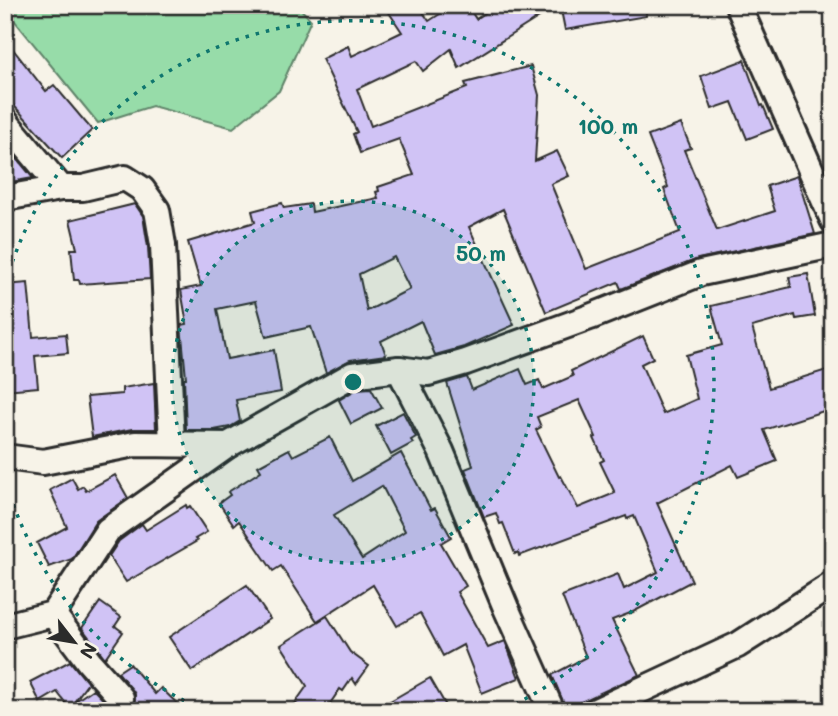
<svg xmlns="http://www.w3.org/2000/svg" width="838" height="716" font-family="Mali,sans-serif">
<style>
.green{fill:#97dca9;stroke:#61846a;stroke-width:2}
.building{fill:#d0c3f5;stroke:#2b2b2b;stroke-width:2;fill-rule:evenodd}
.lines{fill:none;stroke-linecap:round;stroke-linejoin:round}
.minor-casing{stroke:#2b2b2b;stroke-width:30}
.minor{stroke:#f7f3e8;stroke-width:24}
.ring{fill:none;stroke:#0f766e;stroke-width:3.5;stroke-dasharray:3.5 7}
.centre{fill:#0f766e;stroke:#f7f3e8;stroke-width:3.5}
.ring-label{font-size:21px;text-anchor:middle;font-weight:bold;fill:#0f766e;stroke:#f7f3e8;stroke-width:6;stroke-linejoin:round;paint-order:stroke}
</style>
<rect width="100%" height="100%" fill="#f7f3e8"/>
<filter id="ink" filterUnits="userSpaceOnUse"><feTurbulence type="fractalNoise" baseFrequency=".0143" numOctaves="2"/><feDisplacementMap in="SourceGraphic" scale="14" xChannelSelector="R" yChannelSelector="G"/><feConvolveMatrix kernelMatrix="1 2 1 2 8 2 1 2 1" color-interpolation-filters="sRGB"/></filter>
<g filter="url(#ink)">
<path class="green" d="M 5,5 L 297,5 L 311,20 L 279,91 L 233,128 L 152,106 L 98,123 L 5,9 Z"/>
<g class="building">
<path d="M 384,5 L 418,5 L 429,21 L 454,5 L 467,5 L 476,19 L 497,5 L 558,5 L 459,68 L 451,49 L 423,71 L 416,61 L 357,89 L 371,126 L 467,88 L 465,83 L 531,66 L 539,95 L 535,161 L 557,151 L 569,176 L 551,184 L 586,269 L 680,232 L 664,189 L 668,187 L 648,136 L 681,124 L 691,148 L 684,150 L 717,230 L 775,211 L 767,186 L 797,176 L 815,234 L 698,259 L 621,289 L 618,282 L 546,312 L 503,209 L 469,227 L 514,325 L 464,347 L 435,355 L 421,321 L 381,341 L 386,355 L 350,360 L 326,373 L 311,327 L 266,337 L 256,301 L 217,309 L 227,359 L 274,350 L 281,392 L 236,400 L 240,421 L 230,427 L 214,430 L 186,430 L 184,378 L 186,378 L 181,325 L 187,324 L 181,290 L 201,286 L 188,242 L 255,222 L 252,211 L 282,203 L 284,208 L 311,204 L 312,212 L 378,198 L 376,192 L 379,191 L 378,187 L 414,175 L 399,139 L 360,153 L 353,134 L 357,132 L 322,59 L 348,46 L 352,56 L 402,32 ZM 394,257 L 410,289 L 367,311 L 359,274 Z"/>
<path d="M 560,5 L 646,5 L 646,16 L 565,30 Z"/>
<path d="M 5,39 L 46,91 L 54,85 L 92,130 L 62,158 L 5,96 Z"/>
<path d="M 744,60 L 761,106 L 763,105 L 773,129 L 747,139 L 732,102 L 712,109 L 701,76 Z"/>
<path d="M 5,144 L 33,178 L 5,183 Z"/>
<path d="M 135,204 L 143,216 L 148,247 L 150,279 L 80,284 L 79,280 L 74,280 L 71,249 L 77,249 L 70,220 Z"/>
<path d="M 808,274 L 815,316 L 796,319 L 795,315 L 752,327 L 769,388 L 833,368 L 833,408 L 764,430 L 777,461 L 738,477 L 732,465 L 657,503 L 692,581 L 633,612 L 612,620 L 639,675 L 566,709 L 552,675 L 586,657 L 562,596 L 618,574 L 624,589 L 658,572 L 634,516 L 627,519 L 626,516 L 519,556 L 518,552 L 515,554 L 503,523 L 500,524 L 496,513 L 484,517 L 465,469 L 473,466 L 447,383 L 467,377 L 472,390 L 520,369 L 527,385 L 539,380 L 543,389 L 573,376 L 571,371 L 643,336 L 653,358 L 641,364 L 663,414 L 697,399 L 686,355 L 722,345 L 711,306 L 791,287 L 789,277 ZM 579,400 L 596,437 L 594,438 L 604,460 L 600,462 L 615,493 L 578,508 L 561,476 L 559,477 L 536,430 L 541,427 L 537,417 Z"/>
<path d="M 28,283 L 33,337 L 66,334 L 68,353 L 35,356 L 38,387 L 5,390 L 5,285 Z"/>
<path d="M 154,383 L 156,429 L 132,429 L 92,437 L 87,397 L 122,394 L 122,388 Z"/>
<path d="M 371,388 L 382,408 L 351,424 L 339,400 L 357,389 Z"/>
<path d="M 403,412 L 416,437 L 411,440 L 413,443 L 391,455 L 376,426 Z"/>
<path d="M 330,437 L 352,481 L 401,453 L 431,510 L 435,508 L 451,537 L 441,543 L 466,586 L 457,592 L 488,648 L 505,641 L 519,678 L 482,693 L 463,645 L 443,656 L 420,613 L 397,626 L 373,585 L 317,621 L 281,566 L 273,571 L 239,521 L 234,525 L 219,503 L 230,495 L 228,492 L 261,471 L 258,466 L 289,449 L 293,456 ZM 382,486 L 405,531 L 362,559 L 334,515 Z"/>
<path d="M 115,475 L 128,498 L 96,521 L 72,559 L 49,567 L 37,543 L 67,527 L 50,490 L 72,478 L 78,489 L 83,486 L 86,491 Z"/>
<path d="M 186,505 L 187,508 L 190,506 L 207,532 L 195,539 L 197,541 L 126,582 L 109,556 L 119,541 L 142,524 L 146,530 Z"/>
<path d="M 247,585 L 270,619 L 192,671 L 169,637 Z"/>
<path d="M 100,602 L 121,617 L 115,626 L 123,632 L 105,658 L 82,628 Z"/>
<path d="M 327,616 L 350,652 L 369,666 L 356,684 L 352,678 L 343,691 L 340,689 L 325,711 L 307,711 L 295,703 L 307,686 L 281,645 Z"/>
<path d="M 70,661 L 88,683 L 74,702 L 93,689 L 114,711 L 61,711 L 68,706 L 57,692 L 40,702 L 30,682 Z"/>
<path d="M 130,664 L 155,694 L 161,688 L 185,711 L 128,711 L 135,703 L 135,694 L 118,672 Z"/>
<path d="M 430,678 L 449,711 L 373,711 Z"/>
</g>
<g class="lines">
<defs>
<g id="minor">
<path d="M 738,5 L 833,220"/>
<path d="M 5,121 L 61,188"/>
<path d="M 5,198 L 61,188 L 83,188 L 125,178 L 142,189 L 157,210 L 163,245 L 172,444"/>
<path d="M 399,369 L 441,451 L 506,608 L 552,711"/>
<path d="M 5,457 L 43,462 L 135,444 L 228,445 L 352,375 L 399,369 L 428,373 L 466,362 L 590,317 L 701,273 L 833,245"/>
<path d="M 53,614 L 89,662 L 121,698"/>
<path d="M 5,626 L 53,614 L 108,530 L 228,445"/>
<path d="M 596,711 L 738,645 L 833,584"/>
</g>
</defs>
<use href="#minor" class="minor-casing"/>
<use href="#minor" class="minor"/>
</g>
</g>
<circle cx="353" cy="382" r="181" fill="#0f766e" fill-opacity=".12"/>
<g class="ring">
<circle cx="353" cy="382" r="181"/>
<path d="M203 710A361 361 0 0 1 6 482M6 282A361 361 0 1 1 503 710"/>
</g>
<circle cx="353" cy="382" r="10" class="centre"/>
<g class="ring-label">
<text x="608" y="134">100 m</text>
<text x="481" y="261">50 m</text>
</g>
<rect width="838" height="716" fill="none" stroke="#f7f3e8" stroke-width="28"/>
<rect x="14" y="14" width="810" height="688" fill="none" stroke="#2b2b2b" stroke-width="2.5" filter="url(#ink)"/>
<g transform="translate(74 642) rotate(121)" stroke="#f7f3e8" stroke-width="5" paint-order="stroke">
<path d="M0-5L12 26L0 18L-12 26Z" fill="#2b2b2b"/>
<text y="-10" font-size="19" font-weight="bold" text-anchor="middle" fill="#2b2b2b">N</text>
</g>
</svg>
